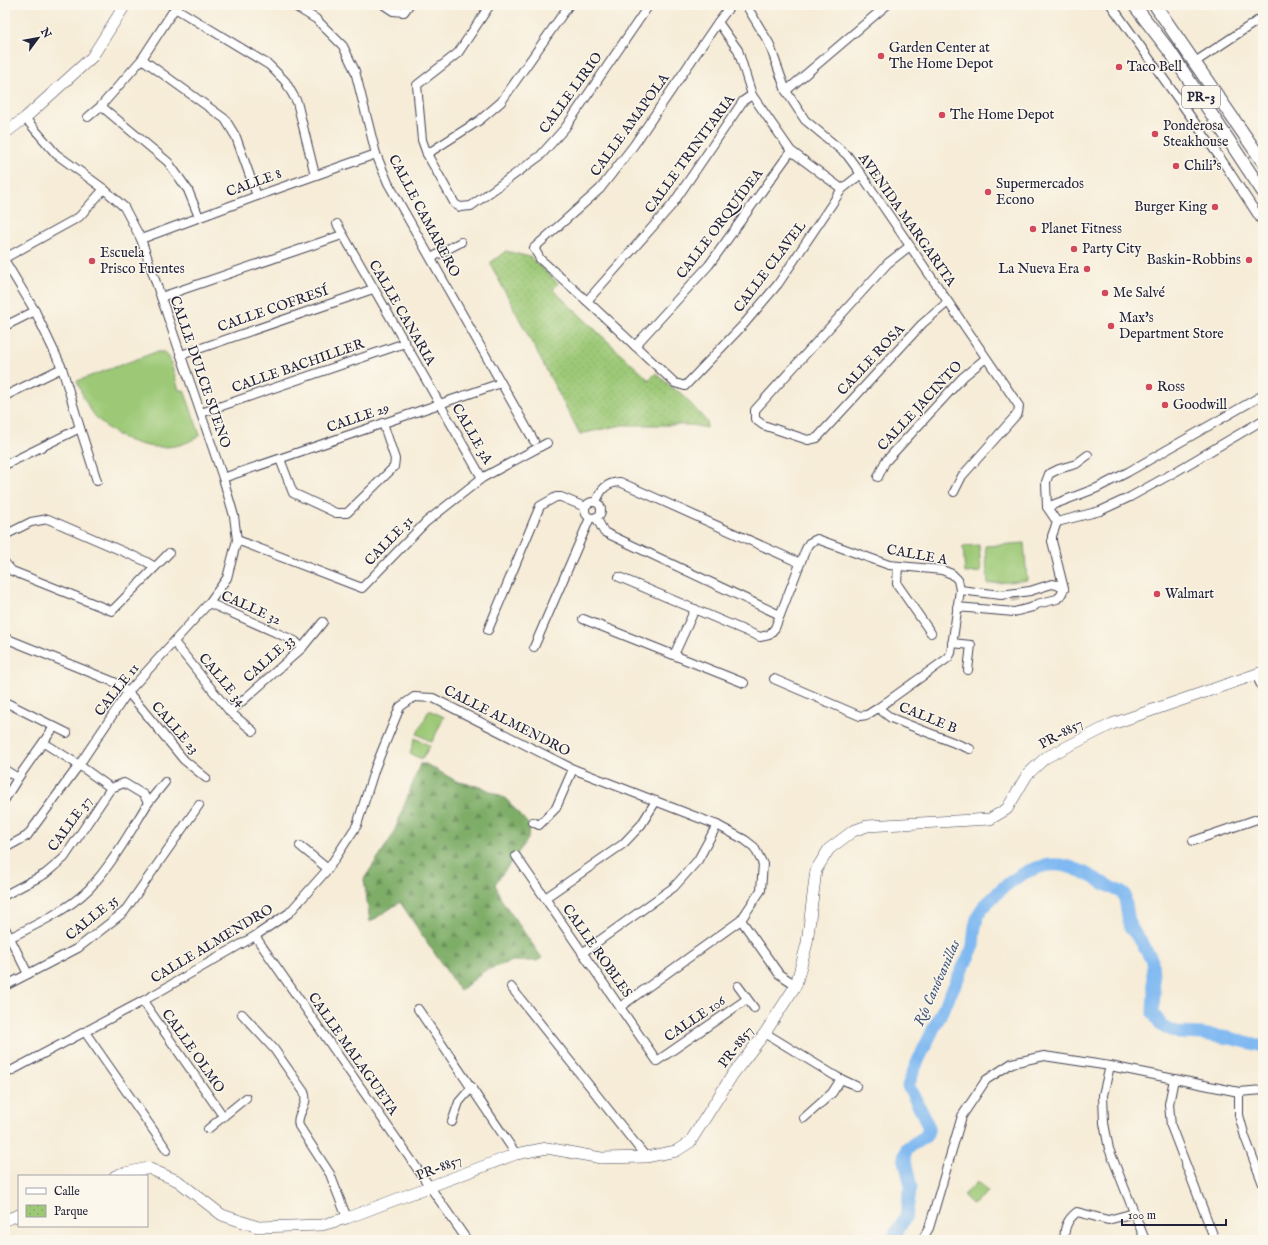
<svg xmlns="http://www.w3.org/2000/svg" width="1268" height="1245" font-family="'IM FELL English',serif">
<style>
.grass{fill:#9dc977;stroke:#607659}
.forest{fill:url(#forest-firs);stroke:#506852}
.park{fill:url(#park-dots);stroke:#607659}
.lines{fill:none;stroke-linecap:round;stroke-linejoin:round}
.river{stroke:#80b9f1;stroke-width:13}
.street-tunnel{stroke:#ccc4b8;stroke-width:8;stroke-dasharray:8 4;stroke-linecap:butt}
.street-casing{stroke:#424052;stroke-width:10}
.secondary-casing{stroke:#424052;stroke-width:12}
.primary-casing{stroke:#424052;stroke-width:14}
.street{stroke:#fff;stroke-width:8}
.secondary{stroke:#fff;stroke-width:11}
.primary{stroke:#fff;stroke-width:12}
.poi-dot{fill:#d1495b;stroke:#fbf7ec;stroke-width:1.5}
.labels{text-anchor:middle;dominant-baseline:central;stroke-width:3;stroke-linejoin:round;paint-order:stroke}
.shield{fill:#fbf7ec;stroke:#636270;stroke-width:1}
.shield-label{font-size:13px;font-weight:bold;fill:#22223b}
.poi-label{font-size:14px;fill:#22223b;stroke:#fbf7ec;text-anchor:start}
.street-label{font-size:14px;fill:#22223b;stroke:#fbf7ec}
.water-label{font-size:15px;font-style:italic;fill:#43577b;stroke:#fbf7ec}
</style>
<defs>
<pattern id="forest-firs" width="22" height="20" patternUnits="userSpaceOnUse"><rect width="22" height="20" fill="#7ead68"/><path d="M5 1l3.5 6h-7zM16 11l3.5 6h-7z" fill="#678c57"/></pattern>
<pattern id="park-dots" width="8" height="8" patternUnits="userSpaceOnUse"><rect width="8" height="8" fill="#9dc977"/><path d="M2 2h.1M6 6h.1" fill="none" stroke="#87ac68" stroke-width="1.8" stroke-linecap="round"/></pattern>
</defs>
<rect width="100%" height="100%" fill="#fbf7ec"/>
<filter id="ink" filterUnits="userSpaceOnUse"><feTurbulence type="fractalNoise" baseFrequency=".025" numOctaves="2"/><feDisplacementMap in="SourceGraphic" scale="8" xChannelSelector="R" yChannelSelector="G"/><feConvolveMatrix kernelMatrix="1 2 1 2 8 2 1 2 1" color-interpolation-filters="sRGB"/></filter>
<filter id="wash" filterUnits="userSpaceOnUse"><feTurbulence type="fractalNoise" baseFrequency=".012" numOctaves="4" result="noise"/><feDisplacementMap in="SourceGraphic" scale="16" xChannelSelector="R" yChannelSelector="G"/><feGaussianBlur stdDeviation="0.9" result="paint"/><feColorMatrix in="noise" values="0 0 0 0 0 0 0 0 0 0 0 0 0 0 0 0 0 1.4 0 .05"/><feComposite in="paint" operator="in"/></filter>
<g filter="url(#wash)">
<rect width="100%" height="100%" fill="#f6ecd7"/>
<g class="grass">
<path d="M 156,352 L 164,352 L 169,357 L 179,390 L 184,390 L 200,435 C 168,459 119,445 95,416 C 86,405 82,394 77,381 Z"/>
<path d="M 1024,543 L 1027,580 L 988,584 L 985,546 Z"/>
<path d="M 979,545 L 981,572 L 965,573 L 963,546 Z"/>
<path d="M 429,710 L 444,717 L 432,742 L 417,734 Z"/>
<path d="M 415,738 L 430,746 L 422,759 L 410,754 Z"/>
<path d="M 978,1182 L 988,1192 L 973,1205 L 963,1195 Z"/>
</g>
<path class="forest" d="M 420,764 L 426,764 L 456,781 L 484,788 L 506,799 L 529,825 L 528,839 L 495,884 L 501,899 L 542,958 L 537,961 L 512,961 L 484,971 L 460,991 L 400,902 L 370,922 L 364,879 L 393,835 Z"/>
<path class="park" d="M 506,251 L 530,257 L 558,283 L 553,290 L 649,380 L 656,373 L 675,390 L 681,393 L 707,422 L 707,428 L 691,425 L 622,425 L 580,434 L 490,263 Z"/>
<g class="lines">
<path class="river" d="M 892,1240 L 906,1216 L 911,1186 L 904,1157 L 907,1148 L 926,1136 L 929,1128 L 919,1106 L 908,1086 L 916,1065 L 973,947 C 974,935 974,921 981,911 C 982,907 986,904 989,901 C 1006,883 1033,862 1060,865 C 1084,868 1102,885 1124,893 L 1130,927 L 1141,941 L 1152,961 L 1154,992 L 1153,1013 L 1162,1026 L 1179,1033 L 1201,1034 L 1229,1038 L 1263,1046"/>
</g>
</g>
<g filter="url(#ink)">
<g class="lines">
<path class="street-tunnel" d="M 1011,598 L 1021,596"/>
<defs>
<g id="street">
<path d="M 293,5 L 316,19 L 343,46 L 355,71 L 376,154 L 388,183 L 534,441"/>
<path d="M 384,5 L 393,11 L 404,12 L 409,5"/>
<path d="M 490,5 L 458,53 L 417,85 L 422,140 L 427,154 L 455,204 L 460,207 L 471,206 L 540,156 L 565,128 L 649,5"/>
<path d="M 731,5 L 718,22 L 634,145 L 600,189 L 534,248 L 540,259 L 587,301 L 675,383 L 685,386 L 745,323 L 778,284 L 842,189 L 861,174"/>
<path d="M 746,5 L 769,43 L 786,91 L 805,120 L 847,155 L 861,174 L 1019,406 L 1018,413 L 962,476 L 954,492"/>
<path d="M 1111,5 L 1223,162 L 1263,223"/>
<path d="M 175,8 L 269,65 L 285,81 L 297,102 L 315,175"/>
<path d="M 718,22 L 738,50 L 752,95 L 791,151 L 842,189"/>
<path d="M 142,59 L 225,119 L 236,137 L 257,196"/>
<path d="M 1195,62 L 1263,17"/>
<path d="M 786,91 L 887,5"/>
<path d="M 101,106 L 168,162 L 188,190 L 199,217"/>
<path d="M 88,117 L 101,106 L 142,59 L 177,5"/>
<path d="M 427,154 L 480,120 L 501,102 L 569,5"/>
<path d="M 337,224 L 482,478"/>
<path d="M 141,239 L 257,196 L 376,154"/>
<path d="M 910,246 L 888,263 L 755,410 L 755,419 L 763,425 L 808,440 L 817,438 L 922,324 L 948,302"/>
<path d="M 5,258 L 79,217 L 104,189"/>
<path d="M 431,258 L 461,242"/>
<path d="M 5,261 L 35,311 L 62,368 L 80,428 L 97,481"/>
<path d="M 161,297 L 342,235"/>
<path d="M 587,301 L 672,205 L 743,101 L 752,95"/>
<path d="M 5,326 L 35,311"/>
<path d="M 635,346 L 709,265 L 791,151"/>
<path d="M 181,355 L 373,289"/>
<path d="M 5,396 L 62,368"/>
<path d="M 201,413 L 405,343"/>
<path d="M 280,459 L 293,493 L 336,513 L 347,513 L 394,467 L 395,459 L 383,423"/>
<path d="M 5,465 L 80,428"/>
<path d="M 878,477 L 885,462 L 963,377 L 986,358"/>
<path d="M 223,478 L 501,383"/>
<circle cx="593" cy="510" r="8"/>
<path d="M 596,502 C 601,489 606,483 620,482 L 800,563"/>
<path d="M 1047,507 L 1097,488 L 1128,472 L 1263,395"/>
<path d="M 596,517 L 604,532 L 780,615"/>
<path d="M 1057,522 L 1100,511 L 1130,497 L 1175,472 L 1263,420"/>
<path d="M 1057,522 L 1047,507 L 1046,482 L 1049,474 L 1059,469 L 1076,464 L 1088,455"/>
<path d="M 1057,522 L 1052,536 L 1052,541 L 1064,589"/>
<path d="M 5,535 L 31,522 L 48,519 L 145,561 L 155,567"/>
<path d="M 237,540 L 362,588 L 426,522 L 482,478 L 547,443"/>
<path d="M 5,563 L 12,571 L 112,611 L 169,553"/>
<path d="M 898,566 L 897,584 L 931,633"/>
<path d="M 619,577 L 760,637 L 769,635 L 775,628 L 805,551 L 809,543 L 817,539 L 889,565 L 942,570 L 952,574 L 958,580 L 960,590 L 951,653 L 948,658 L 878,708 L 867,715 L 860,716 L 774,679"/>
<path d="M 960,590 L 1001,595 L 1030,591 L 1052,584 L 1057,585 L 1064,589"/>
<path d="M 209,603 L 295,641 L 302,648"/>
<path d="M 957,607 L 1014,612 L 1033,607 L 1037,604 L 1057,599 L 1061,595 L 1064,589"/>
<path d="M 583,619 L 744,683"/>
<path d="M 488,630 L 540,506 L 556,497 L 561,497 L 585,507"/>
<path d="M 5,638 L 114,682 L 128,692 L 184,760 L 206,778"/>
<path d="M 174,642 L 230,712 L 253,731"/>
<path d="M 952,643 L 971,645 L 968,670"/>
<path d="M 534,647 L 590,518"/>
<path d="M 674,655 L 695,609"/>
<path d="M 1256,675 L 1263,689"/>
<path d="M 5,702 L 67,733"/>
<path d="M 878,708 L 891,718 L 970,749"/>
<path d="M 230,712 L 302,648 L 323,622"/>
<path d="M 5,770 L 18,778"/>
<path d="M 5,799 L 18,778 L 54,727"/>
<path d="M 148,803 L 165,782"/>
<path d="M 533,822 L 539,825 L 556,808 L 573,769"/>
<path d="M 1193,841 L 1263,817"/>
<path d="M 300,846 L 328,869"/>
<path d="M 5,848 L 27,836 L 79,765 L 128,692 L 209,603 L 227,578 L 237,540 L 234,516 L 223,478 L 141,239 L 124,207 L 104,189 L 56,154 L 25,118"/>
<path d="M 516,856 L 657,1061 L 747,999"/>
<path d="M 5,895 L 45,874 L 64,858 L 111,788"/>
<path d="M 545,898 L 623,844 L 641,825 L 656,801"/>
<path d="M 741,920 L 779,974 L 796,985"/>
<path d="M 5,928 L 28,974"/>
<path d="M 255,936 L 467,1240"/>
<path d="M 5,940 C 32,927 68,910 89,889 C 113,863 130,832 148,803 L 144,795 L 124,783 L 111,788 L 79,765 L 44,743"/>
<path d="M 582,953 L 674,887 L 698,860 L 717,825"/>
<path d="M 5,986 L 78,948 L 124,912 L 199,805"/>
<path d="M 738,986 L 754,1008"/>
<path d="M 511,987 L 646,1157"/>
<path d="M 143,1001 L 223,1116"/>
<path d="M 418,1009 L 516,1154"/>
<path d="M 242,1014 L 274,1049 L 304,1092 C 310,1106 295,1113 299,1126 L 330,1174 L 347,1218"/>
<path d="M 85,1032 L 167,1150"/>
<path d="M 765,1033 L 837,1077 L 856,1086"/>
<path d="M 1110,1066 L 1103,1095 L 1104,1123 L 1109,1149 L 1145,1240"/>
<path d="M 5,1074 L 143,1001 L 255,936 L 289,913 L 328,869 L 357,825 L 375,768 L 400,707 L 414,697 L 433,698 L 573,769 L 717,825 L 745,840 L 754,847 L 763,864 L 761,890 L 741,920 L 620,1007"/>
<path d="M 1174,1079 L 1169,1104 L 1171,1126 L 1215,1240"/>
<path d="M 1239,1092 L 1239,1115 L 1245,1137 L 1263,1184"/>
<path d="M 804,1118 L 832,1093 L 841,1079"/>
<path d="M 452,1122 L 459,1102 L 472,1087"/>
<path d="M 208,1129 L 246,1098"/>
<path d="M 922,1240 L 929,1228 L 962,1116 L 986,1080 L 1012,1063 L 1044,1056 L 1110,1066 L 1224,1089 L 1239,1092 L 1263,1090"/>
<path d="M 1065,1240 C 1063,1228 1068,1219 1077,1212 L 1108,1220 L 1134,1213"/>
</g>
<g id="secondary">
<path d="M 5,133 L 25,118 L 92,57 L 125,5"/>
<path d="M 115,1176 L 120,1174 L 148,1168 L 178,1181 L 222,1215 L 258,1227 L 322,1225 L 347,1218 L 516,1154 L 547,1148 L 601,1158 L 646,1157 L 676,1151 L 690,1142 L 733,1074 L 765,1033 L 796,985 L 807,943 L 816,870 L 829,849 L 853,831 L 867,826 L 990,819 L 1007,809 L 1027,775 L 1045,758 L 1112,724 L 1263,672"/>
<path d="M 5,1220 L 19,1215"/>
</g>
<g id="primary">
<path d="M 1134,5 L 1171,53 L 1263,192"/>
<path d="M 1155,5 L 1263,162"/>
</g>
</defs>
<use href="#street" class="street-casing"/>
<use href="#secondary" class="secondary-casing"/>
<use href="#primary" class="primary-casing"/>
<use href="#street" class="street"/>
<use href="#secondary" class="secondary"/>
<use href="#primary" class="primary"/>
</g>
</g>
<g class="poi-dot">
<circle cx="881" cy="56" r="4"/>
<circle cx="1119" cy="67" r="4"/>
<circle cx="942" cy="115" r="4"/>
<circle cx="1155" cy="134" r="4"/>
<circle cx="1176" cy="166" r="4"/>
<circle cx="988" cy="192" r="4"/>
<circle cx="1215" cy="207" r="4"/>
<circle cx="1033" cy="229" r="4"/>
<circle cx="1074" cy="249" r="4"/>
<circle cx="1249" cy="260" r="4"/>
<circle cx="92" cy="261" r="4"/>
<circle cx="1087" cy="269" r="4"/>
<circle cx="1105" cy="293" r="4"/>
<circle cx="1111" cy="326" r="4"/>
<circle cx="1149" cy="387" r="4"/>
<circle cx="1165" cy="405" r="4"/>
<circle cx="1157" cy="594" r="4"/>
</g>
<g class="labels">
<rect class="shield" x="1182" y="86" width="38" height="22" rx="3"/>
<g class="shield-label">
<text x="1201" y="97">PR-3</text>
</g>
<g class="poi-label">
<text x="889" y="48">Garden Center at<tspan x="889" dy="16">The Home Depot</tspan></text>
<text x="1127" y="67">Taco Bell</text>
<text x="950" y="115">The Home Depot</text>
<text x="1163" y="126">Ponderosa<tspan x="1163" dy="16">Steakhouse</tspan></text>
<text x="1184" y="166">Chili's</text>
<text x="996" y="184">Supermercados<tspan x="996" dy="16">Econo</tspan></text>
<text x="1207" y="207" text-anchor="end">Burger King</text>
<text x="1041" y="229">Planet Fitness</text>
<text x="1082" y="249">Party City</text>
<text x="100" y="253">Escuela<tspan x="100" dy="16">Prisco Fuentes</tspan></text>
<text x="1241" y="260" text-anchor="end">Baskin-Robbins</text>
<text x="1079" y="269" text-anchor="end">La Nueva Era</text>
<text x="1113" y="293">Me Salvé</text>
<text x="1119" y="318">Max's<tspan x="1119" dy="16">Department Store</tspan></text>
<text x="1157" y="387">Ross</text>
<text x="1173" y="405">Goodwill</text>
<text x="1165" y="594">Walmart</text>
</g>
<g class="street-label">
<text transform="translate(571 93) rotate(-54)">CALLE LIRIO</text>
<text transform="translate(630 125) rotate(-54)">CALLE AMAPOLA</text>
<text transform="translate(690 154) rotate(-54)">CALLE TRINITARIA</text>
<text transform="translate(254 183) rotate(-20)">CALLE 8</text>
<text transform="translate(424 216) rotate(62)">CALLE CAMARERO</text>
<text transform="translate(907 220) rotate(55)">AVENIDA MARGARITA</text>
<text transform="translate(720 224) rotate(-53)">CALLE ORQUÍDEA</text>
<text transform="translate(770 267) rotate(-53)">CALLE CLAVEL</text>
<text transform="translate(273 309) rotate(-19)">CALLE COFRESÍ</text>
<text transform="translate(402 313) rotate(60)">CALLE CANARIA</text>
<text transform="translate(871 360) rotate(-47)">CALLE ROSA</text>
<text transform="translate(298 366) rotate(-19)">CALLE BACHILLER</text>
<text transform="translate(200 372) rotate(71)">CALLE DULCE SUENO</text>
<text transform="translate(920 406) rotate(-47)">CALLE JACINTO</text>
<text transform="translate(358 418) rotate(-19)">CALLE 29</text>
<text transform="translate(472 434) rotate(60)">CALLE 3A</text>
<text transform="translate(389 541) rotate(-46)">CALLE 31</text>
<text transform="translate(917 555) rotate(10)">CALLE A</text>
<text transform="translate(251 608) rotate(24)">CALLE 32</text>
<text transform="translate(269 659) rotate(-42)">CALLE 33</text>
<text transform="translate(222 680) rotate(50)">CALLE 34</text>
<text transform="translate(117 690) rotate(-52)">CALLE 11</text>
<text transform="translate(928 718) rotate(22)">CALLE B</text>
<text transform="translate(507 721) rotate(27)">CALLE ALMENDRO</text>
<text transform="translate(175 728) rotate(49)">CALLE 23</text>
<text transform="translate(1061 734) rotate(-29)">PR-8857</text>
<text transform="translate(70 824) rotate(-54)">CALLE 37</text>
<text transform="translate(92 918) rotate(-39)">CALLE 35</text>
<text transform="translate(212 944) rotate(-31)">CALLE ALMENDRO</text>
<text transform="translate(597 951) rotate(55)">CALLE ROBLES</text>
<text transform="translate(695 1019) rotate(-34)">CALLE 106</text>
<text transform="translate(736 1047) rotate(-53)">PR-8857</text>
<text transform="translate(193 1051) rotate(55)">CALLE OLMO</text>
<text transform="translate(353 1054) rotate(55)">CALLE MALAGUETA</text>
<text transform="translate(439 1168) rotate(-21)">PR-8857</text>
</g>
<g class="water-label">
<text transform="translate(937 983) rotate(-66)">Río Canóvanillas</text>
</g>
</g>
<rect width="1268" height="1245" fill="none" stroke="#fbf7ec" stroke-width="20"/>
<rect x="18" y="1175" width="130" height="52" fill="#fbf7ec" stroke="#a4a2a5"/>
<rect x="26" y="1188" width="20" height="6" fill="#ffffff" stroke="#a4a2a5"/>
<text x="54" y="1195" font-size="12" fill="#22223b">Calle</text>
<rect x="26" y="1205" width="20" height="12" fill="url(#park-dots)" stroke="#a4a2a5"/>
<text x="54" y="1215" font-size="12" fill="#22223b">Parque</text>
<g transform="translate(38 38) rotate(58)" stroke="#fbf7ec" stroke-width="3" paint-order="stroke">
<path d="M0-3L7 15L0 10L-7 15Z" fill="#22223b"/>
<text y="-6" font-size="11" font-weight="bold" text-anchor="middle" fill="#22223b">N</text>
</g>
<path d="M1122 1219v6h104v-6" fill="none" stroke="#22223b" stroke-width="2"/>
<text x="1128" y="1219" font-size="12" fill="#22223b" stroke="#fbf7ec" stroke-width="3" paint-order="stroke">100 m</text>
</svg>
